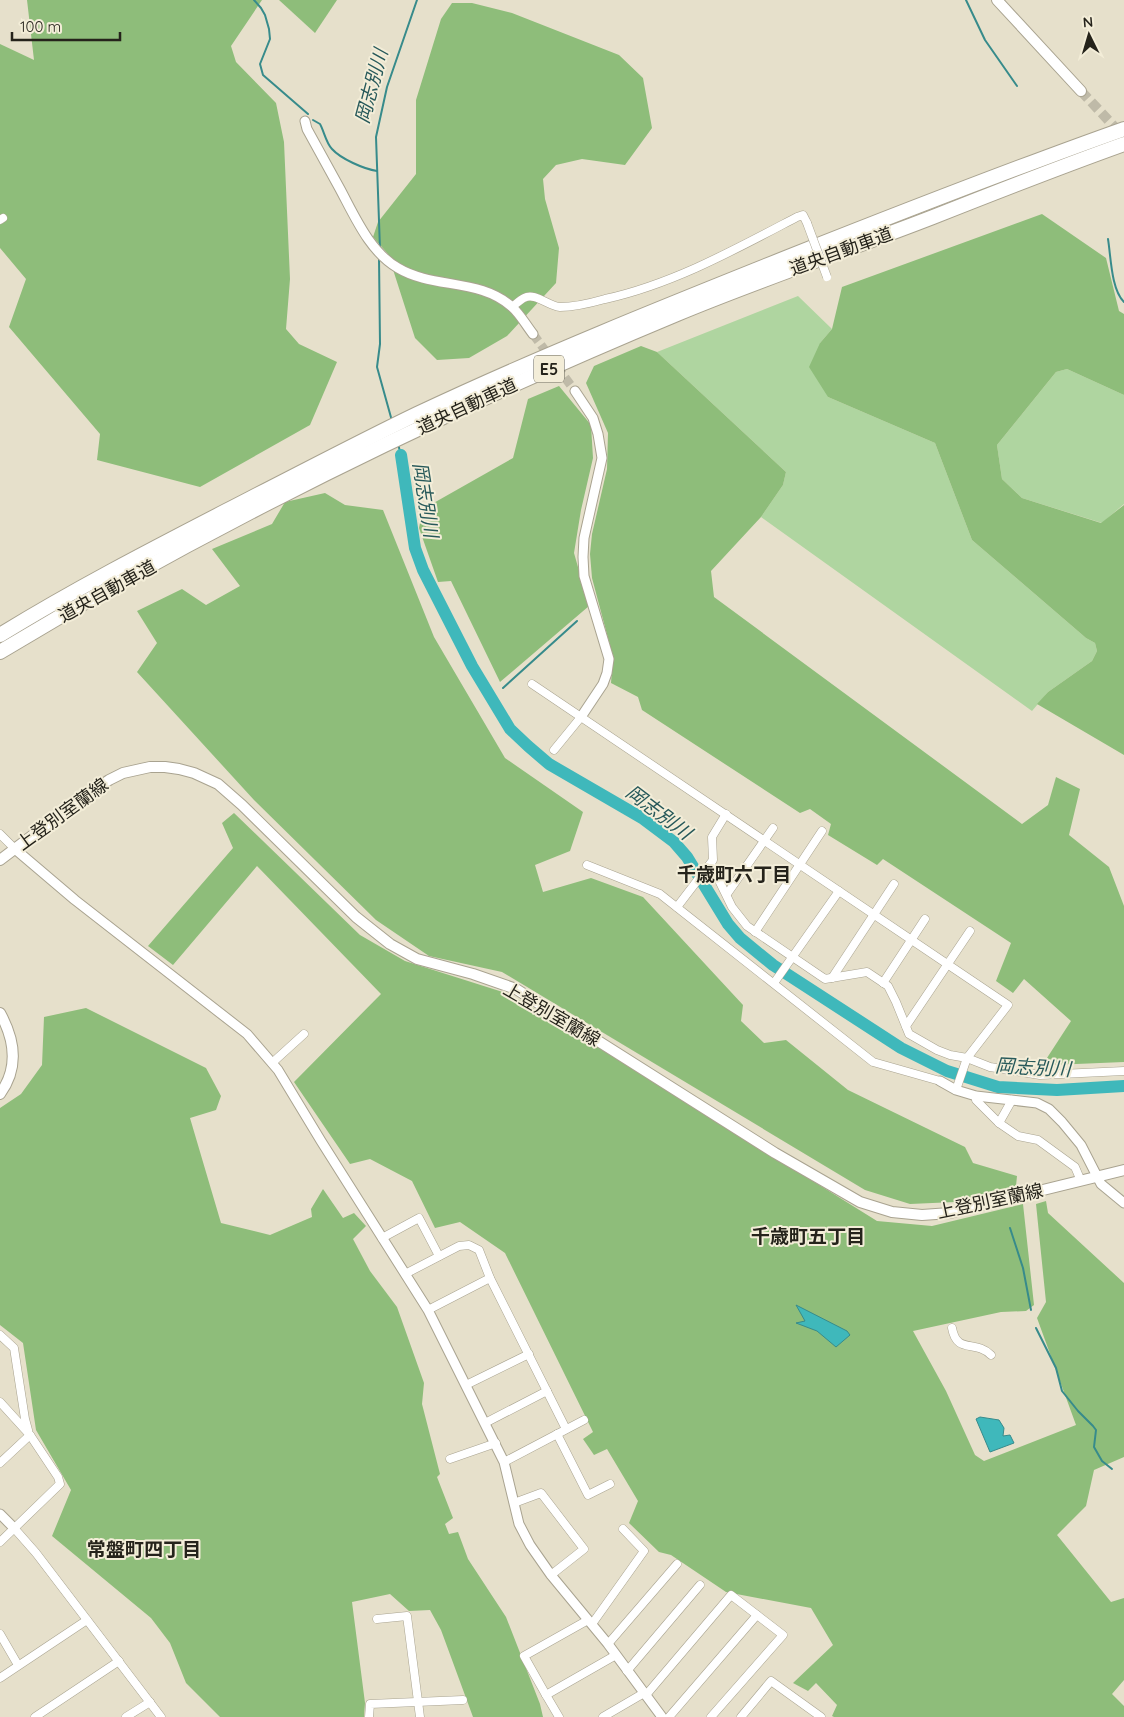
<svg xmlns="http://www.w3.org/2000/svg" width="1124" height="1717" font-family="Quicksand,'Noto Sans JP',sans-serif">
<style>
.green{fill:#afd5a0}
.forest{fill:#8ebd7a}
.water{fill:#3fb8bb;stroke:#378b8b}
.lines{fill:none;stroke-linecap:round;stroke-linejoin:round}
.stream{stroke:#378b8b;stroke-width:2}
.river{stroke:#3fb8bb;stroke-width:12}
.tertiary-tunnel{stroke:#bfbaa8;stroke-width:9;stroke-dasharray:9 4.5;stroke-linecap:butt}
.secondary-tunnel{stroke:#bfbaa8;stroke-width:10;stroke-dasharray:10 5;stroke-linecap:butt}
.minor-casing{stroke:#a9a390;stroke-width:9}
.tertiary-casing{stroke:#a9a390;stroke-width:11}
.secondary-casing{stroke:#a9a390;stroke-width:12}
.motorway-casing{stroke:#a9a390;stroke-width:16}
.minor{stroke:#fff;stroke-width:8}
.tertiary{stroke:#fff;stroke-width:9}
.secondary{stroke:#fff;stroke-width:10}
.motorway{stroke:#fff;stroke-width:14}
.minor-bridge-casing{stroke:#a9a390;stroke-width:9;stroke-linecap:butt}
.minor-bridge{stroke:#fff;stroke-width:8}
.labels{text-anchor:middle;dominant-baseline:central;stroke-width:4;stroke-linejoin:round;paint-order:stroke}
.shield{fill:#f3edd8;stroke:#636054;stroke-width:1}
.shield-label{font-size:16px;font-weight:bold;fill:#25231b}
.street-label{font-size:18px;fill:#25231b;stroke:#f3edd8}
.water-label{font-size:19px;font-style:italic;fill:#27595a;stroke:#f3edd8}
.neighbourhood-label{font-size:19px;font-weight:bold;fill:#25231b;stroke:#f3edd8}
</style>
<rect width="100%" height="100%" fill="#e6e0cb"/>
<g class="green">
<path d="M 798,296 L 832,329 L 820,343 L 828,397 L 935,443 L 972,540 L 1086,638 L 1095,643 L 1097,651 L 1092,661 L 1048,692 L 1032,711 L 761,517 L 783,485 L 786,472 L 657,352 Z"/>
<path d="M 1067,369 L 1124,395 L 1124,504 L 1102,523 L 1022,498 L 1002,479 L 997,445 L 1056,372 Z"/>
</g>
<g class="forest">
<path d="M 27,0 L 262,0 L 231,46 L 236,62 L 276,103 L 284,142 L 290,279 L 286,329 L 299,344 L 337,362 L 310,425 L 200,487 L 97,460 L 100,434 L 9,327 L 26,279 L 0,248 L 0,44 L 34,60 Z"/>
<path d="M 279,0 L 337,0 L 315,33 Z"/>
<path d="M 452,3 L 472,3 L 512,13 L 619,55 L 643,78 L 652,128 L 625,165 L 582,159 L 556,165 L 543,179 L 545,199 L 559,248 L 556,283 L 507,336 L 469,358 L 437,360 L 415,338 L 388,254 L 373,237 L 378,222 L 416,174 L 416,100 L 441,19 Z"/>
<path d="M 1042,214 L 1106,258 L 1119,311 L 1124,314 L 1124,395 L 1067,369 L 1056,372 L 997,445 L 1002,479 L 1022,498 L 1101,523 L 1124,505 L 1124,755 L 1037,704 L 1048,692 L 1092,661 L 1097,651 L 1095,643 L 1086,638 L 972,540 L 935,443 L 828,397 L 809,367 L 820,343 L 832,329 L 842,287 Z"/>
<path d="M 641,346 L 657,352 L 786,472 L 783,485 L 761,517 L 711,571 L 714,597 L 1022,824 L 1048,805 L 1056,777 L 1080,789 L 1069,835 L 1109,867 L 1124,906 L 1124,1062 L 1052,1065 L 1045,1061 L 1071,1021 L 1024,979 L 1013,993 L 996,981 L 1011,943 L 883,859 L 877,865 L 828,835 L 831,824 L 810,809 L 800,813 L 642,710 L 638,697 L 611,683 L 613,657 L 592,578 L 590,554 L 592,534 L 607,469 L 608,433 L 586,383 L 594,366 Z"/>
<path d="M 559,386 L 591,425 L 593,458 L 581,510 L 574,553 L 589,606 L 500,682 L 451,581 L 438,582 L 419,528 L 423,509 L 513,458 L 528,399 Z"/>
<path d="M 325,493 L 345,505 L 383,510 L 434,637 L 505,758 L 583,812 L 570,851 L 535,865 L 543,892 L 591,878 L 643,897 L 743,1005 L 741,1021 L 764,1043 L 786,1040 L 848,1090 L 965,1147 L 973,1163 L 1017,1176 L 1016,1186 L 955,1202 L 910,1204 L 865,1190 L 502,972 L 429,956 L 376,920 L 254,800 L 137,672 L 157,643 L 137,611 L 182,589 L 206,605 L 240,586 L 212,549 L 272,524 L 285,502 Z"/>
<path d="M 234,813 L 360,935 L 405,961 L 509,994 L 572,1031 L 877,1221 L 932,1226 L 1023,1204 L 1034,1305 L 1026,1311 L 1001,1312 L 913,1331 L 946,1391 L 975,1455 L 984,1461 L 1076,1425 L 1037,1318 L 1046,1302 L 1036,1204 L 1046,1201 L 1048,1213 L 1124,1283 L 1124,1457 L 1094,1470 L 1086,1506 L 1057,1535 L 1111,1602 L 1124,1598 L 1124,1680 L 1112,1694 L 1124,1706 L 1124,1717 L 834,1717 L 832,1716 L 837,1705 L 816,1683 L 808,1691 L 793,1683 L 833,1645 L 811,1608 L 726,1592 L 671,1555 L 659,1552 L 629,1523 L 638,1501 L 607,1449 L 594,1455 L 583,1439 L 593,1432 L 505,1253 L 460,1222 L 435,1228 L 412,1181 L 370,1159 L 350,1164 L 294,1082 L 381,994 L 257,866 L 173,965 L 148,946 L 233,848 L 222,823 Z"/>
<path d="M 86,1008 L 206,1068 L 221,1096 L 216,1110 L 190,1118 L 221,1223 L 270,1235 L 312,1217 L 311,1209 L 323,1189 L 343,1218 L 354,1213 L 366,1226 L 353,1239 L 370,1271 L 397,1307 L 424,1383 L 422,1404 L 440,1474 L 437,1477 L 453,1518 L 445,1524 L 449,1534 L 458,1532 L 468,1559 L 506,1617 L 540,1704 L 543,1717 L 473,1717 L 441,1630 L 430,1610 L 409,1611 L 390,1594 L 352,1602 L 365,1703 L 364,1717 L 220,1717 L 186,1683 L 170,1643 L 151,1618 L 52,1536 L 71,1490 L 36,1430 L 23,1343 L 0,1325 L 0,1108 L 21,1094 L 42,1065 L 44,1017 Z"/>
</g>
<g class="water">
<path d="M 796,1305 L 847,1331 L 850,1335 L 836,1347 L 817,1331 L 796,1323 L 805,1321 Z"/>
<path d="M 980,1417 L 999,1420 L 1004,1428 L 1003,1436 L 1010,1435 L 1014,1443 L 990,1452 L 976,1419 Z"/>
</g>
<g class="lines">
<g class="stream">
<path d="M 254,0 L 261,8 L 265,15 L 269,29 L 270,39 L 260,64 L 263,75 L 308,114"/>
<path d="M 966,0 L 985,40 L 1017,86"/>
<path d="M 313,120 L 320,124 C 324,131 326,143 332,149 C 341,159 364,169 377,171"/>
<path d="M 1108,239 C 1111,257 1111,289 1124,302"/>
<path d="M 380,249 L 376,137 L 387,87 L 417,0"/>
<path d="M 379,258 L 380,344 L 377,367 L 392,421"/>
<path d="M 398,444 L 401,455"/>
<path d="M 503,688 L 577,621"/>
<path d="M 1010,1228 L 1023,1268 L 1031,1310"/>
<path d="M 1036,1328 L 1056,1368 L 1062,1391 L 1078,1411 L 1093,1426 L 1096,1430 L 1094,1447 L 1102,1461 L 1112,1469"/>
</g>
<path class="river" d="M 401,455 L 415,548 L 423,570 L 472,666 L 510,729 L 528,746 L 549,764 L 642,818 L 674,842 L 687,857 L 728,924 L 740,938 L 773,965 L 901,1048 L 947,1071 L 998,1087 L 1057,1090 L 1124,1086"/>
<path class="tertiary-tunnel" d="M 533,334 L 575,391"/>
<path class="secondary-tunnel" d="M 1081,91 L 1124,137"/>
<defs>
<g id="minor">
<path d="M 0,220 L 3,218"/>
<path d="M 512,307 C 516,304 520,300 524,298 C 535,292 548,306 560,307 C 575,307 591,303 605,299 C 673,284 736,249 797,217 L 803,215 L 807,223"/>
<path d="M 532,684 L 1008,1005 L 967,1058 L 956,1090"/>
<path d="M 554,750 L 581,717"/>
<path d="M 0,834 L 15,849"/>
<path d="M 711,864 L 732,907 L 747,926 L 825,979 L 867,972 L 888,986 L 896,1002 L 909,1034 L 937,1050 L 950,1055 L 967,1058 L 990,1067 L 1040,1075 L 1124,1071"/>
<path d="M 587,865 L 660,894 L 665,898 L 873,1062 L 940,1081"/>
<path d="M 727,894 L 773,828"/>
<path d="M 677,907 L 713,860 L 712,837 L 726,814"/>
<path d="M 755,932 L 822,831"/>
<path d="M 832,978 L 894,884"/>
<path d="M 774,983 L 839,891"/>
<path d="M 883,983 L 925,919"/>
<path d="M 906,1026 L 970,931"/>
<path d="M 272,1063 L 304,1034"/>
<path d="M 976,1096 L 976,1100 L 999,1123 L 1018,1136 L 1038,1140 L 1075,1167 L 1081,1181"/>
<path d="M 999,1123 L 1012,1100"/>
<path d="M 382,1238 L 419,1218 L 439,1256"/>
<path d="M 405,1274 L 459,1246 L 469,1245 L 479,1250 L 490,1278 L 566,1429"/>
<path d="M 428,1310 L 490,1278"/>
<path d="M 952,1328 C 957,1355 975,1339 991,1355"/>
<path d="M 0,1335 L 14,1348 L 25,1419 L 28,1430"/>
<path d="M 466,1385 L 529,1354"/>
<path d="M 0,1402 L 30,1435 L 58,1477 L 60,1484 L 0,1542"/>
<path d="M 485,1423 L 547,1391"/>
<path d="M 557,1434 L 588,1495 L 610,1484"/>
<path d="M 450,1459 L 496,1443"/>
<path d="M 504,1462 L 584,1420"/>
<path d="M 0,1463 L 30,1435"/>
<path d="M 514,1503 L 541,1493 L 584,1549 L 551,1575"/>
<path d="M 14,1528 L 36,1553 L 161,1717"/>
<path d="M 377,1619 L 407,1616 L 420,1717"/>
<path d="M 592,1624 L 644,1551 L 623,1529"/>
<path d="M 0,1634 L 18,1665"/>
<path d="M 608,1644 L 677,1564"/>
<path d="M 627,1671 L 700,1585"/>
<path d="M 0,1678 L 87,1620"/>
<path d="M 546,1695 L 524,1656 L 588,1620"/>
<path d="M 646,1695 L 731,1595 L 783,1635 L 711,1717"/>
<path d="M 35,1717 L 119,1661"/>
<path d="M 126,1717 L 150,1702"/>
<path d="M 369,1717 L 370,1704 L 463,1700"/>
<path d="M 559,1717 L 546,1695 L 616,1655"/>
<path d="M 603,1717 L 644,1693"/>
<path d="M 669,1717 L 757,1615"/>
<path d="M 741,1717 L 771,1681 L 821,1717"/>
</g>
<g id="tertiary">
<path d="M 305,121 L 307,129 C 318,149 329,169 340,189 C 355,217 370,252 398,268 C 433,289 480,278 512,307 C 520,314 526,325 533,334"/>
<path d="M 575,391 L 593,418 L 598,434 L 602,458 L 584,538 L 583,557 L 584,576 L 609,659 L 607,673 L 603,684 L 581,717"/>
<path d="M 15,849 L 75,900 L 247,1034 L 278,1070 L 321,1141 L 428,1310 L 504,1462 L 519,1524 L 530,1545 L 551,1575 L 608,1644 L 662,1717"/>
<path d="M 940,1081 L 956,1090 L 976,1096 L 1037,1103 L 1049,1109 L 1062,1122 L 1081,1145 L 1101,1184 L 1124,1203"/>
<path d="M 0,1514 L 14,1528"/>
</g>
<g id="secondary">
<path d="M 997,0 L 1081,91"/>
<path d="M 0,860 L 70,807 L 109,780 L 123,773 L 150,767 L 165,767 L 179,769 L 194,773 L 218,784 L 242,805 L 356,917 L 390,944 L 417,959 L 473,974 L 516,989 L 775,1153 L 860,1202 L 892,1212 L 922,1215 L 950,1213 L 1124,1170"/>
<path d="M 0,1013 C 15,1040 19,1068 0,1094"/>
</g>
<g id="motorway">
<path d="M 0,635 C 81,585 166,542 251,498 C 306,470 361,441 417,414 C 538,357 663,307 788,257 C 899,213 1011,169 1124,129"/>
<path d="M 0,652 C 217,521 444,411 677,314 C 761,279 848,250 933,217 C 996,192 1060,167 1124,144"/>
</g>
</defs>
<use href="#minor" class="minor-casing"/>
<use href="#tertiary" class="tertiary-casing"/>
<use href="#secondary" class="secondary-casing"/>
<use href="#motorway" class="motorway-casing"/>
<use href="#minor" class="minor"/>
<use href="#tertiary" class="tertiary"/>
<use href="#secondary" class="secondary"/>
<use href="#motorway" class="motorway"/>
<defs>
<path id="minor-bridge" d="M 807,223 L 827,277"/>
</defs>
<use href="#minor-bridge" class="minor-bridge-casing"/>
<use href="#minor-bridge" class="minor-bridge"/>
</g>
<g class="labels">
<rect class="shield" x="534" y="355.5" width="30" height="27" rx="4"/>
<g class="shield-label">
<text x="549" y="369">E5</text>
</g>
<g class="street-label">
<text transform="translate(841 251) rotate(-20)">道央自動車道</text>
<text transform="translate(467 406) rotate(-25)">道央自動車道</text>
<text transform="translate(107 591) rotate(-29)">道央自動車道</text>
<text transform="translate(62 814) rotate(-36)">上登別室蘭線</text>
<text transform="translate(552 1014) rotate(30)">上登別室蘭線</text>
<text transform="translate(990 1201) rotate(-12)">上登別室蘭線</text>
</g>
<g class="water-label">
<text transform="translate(371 86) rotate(-75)">岡志別川</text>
<text transform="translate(426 500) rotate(81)">岡志別川</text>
<text transform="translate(659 812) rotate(37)">岡志別川</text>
<text transform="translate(1033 1067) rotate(3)">岡志別川</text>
</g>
<g class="neighbourhood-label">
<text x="734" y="874">千歳町六丁目</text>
<text x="808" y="1236">千歳町五丁目</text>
<text x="144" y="1549">常盤町四丁目</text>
</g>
</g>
<g transform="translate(1089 35) rotate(355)" stroke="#f3edd8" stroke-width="4" paint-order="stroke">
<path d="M0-4L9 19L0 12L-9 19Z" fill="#25231b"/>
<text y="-8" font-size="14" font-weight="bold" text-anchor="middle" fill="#25231b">N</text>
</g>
<path d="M12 32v8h108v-8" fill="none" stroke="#25231b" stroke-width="2.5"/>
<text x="20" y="32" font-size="15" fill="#25231b" stroke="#f3edd8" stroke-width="4" paint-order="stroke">100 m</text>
</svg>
